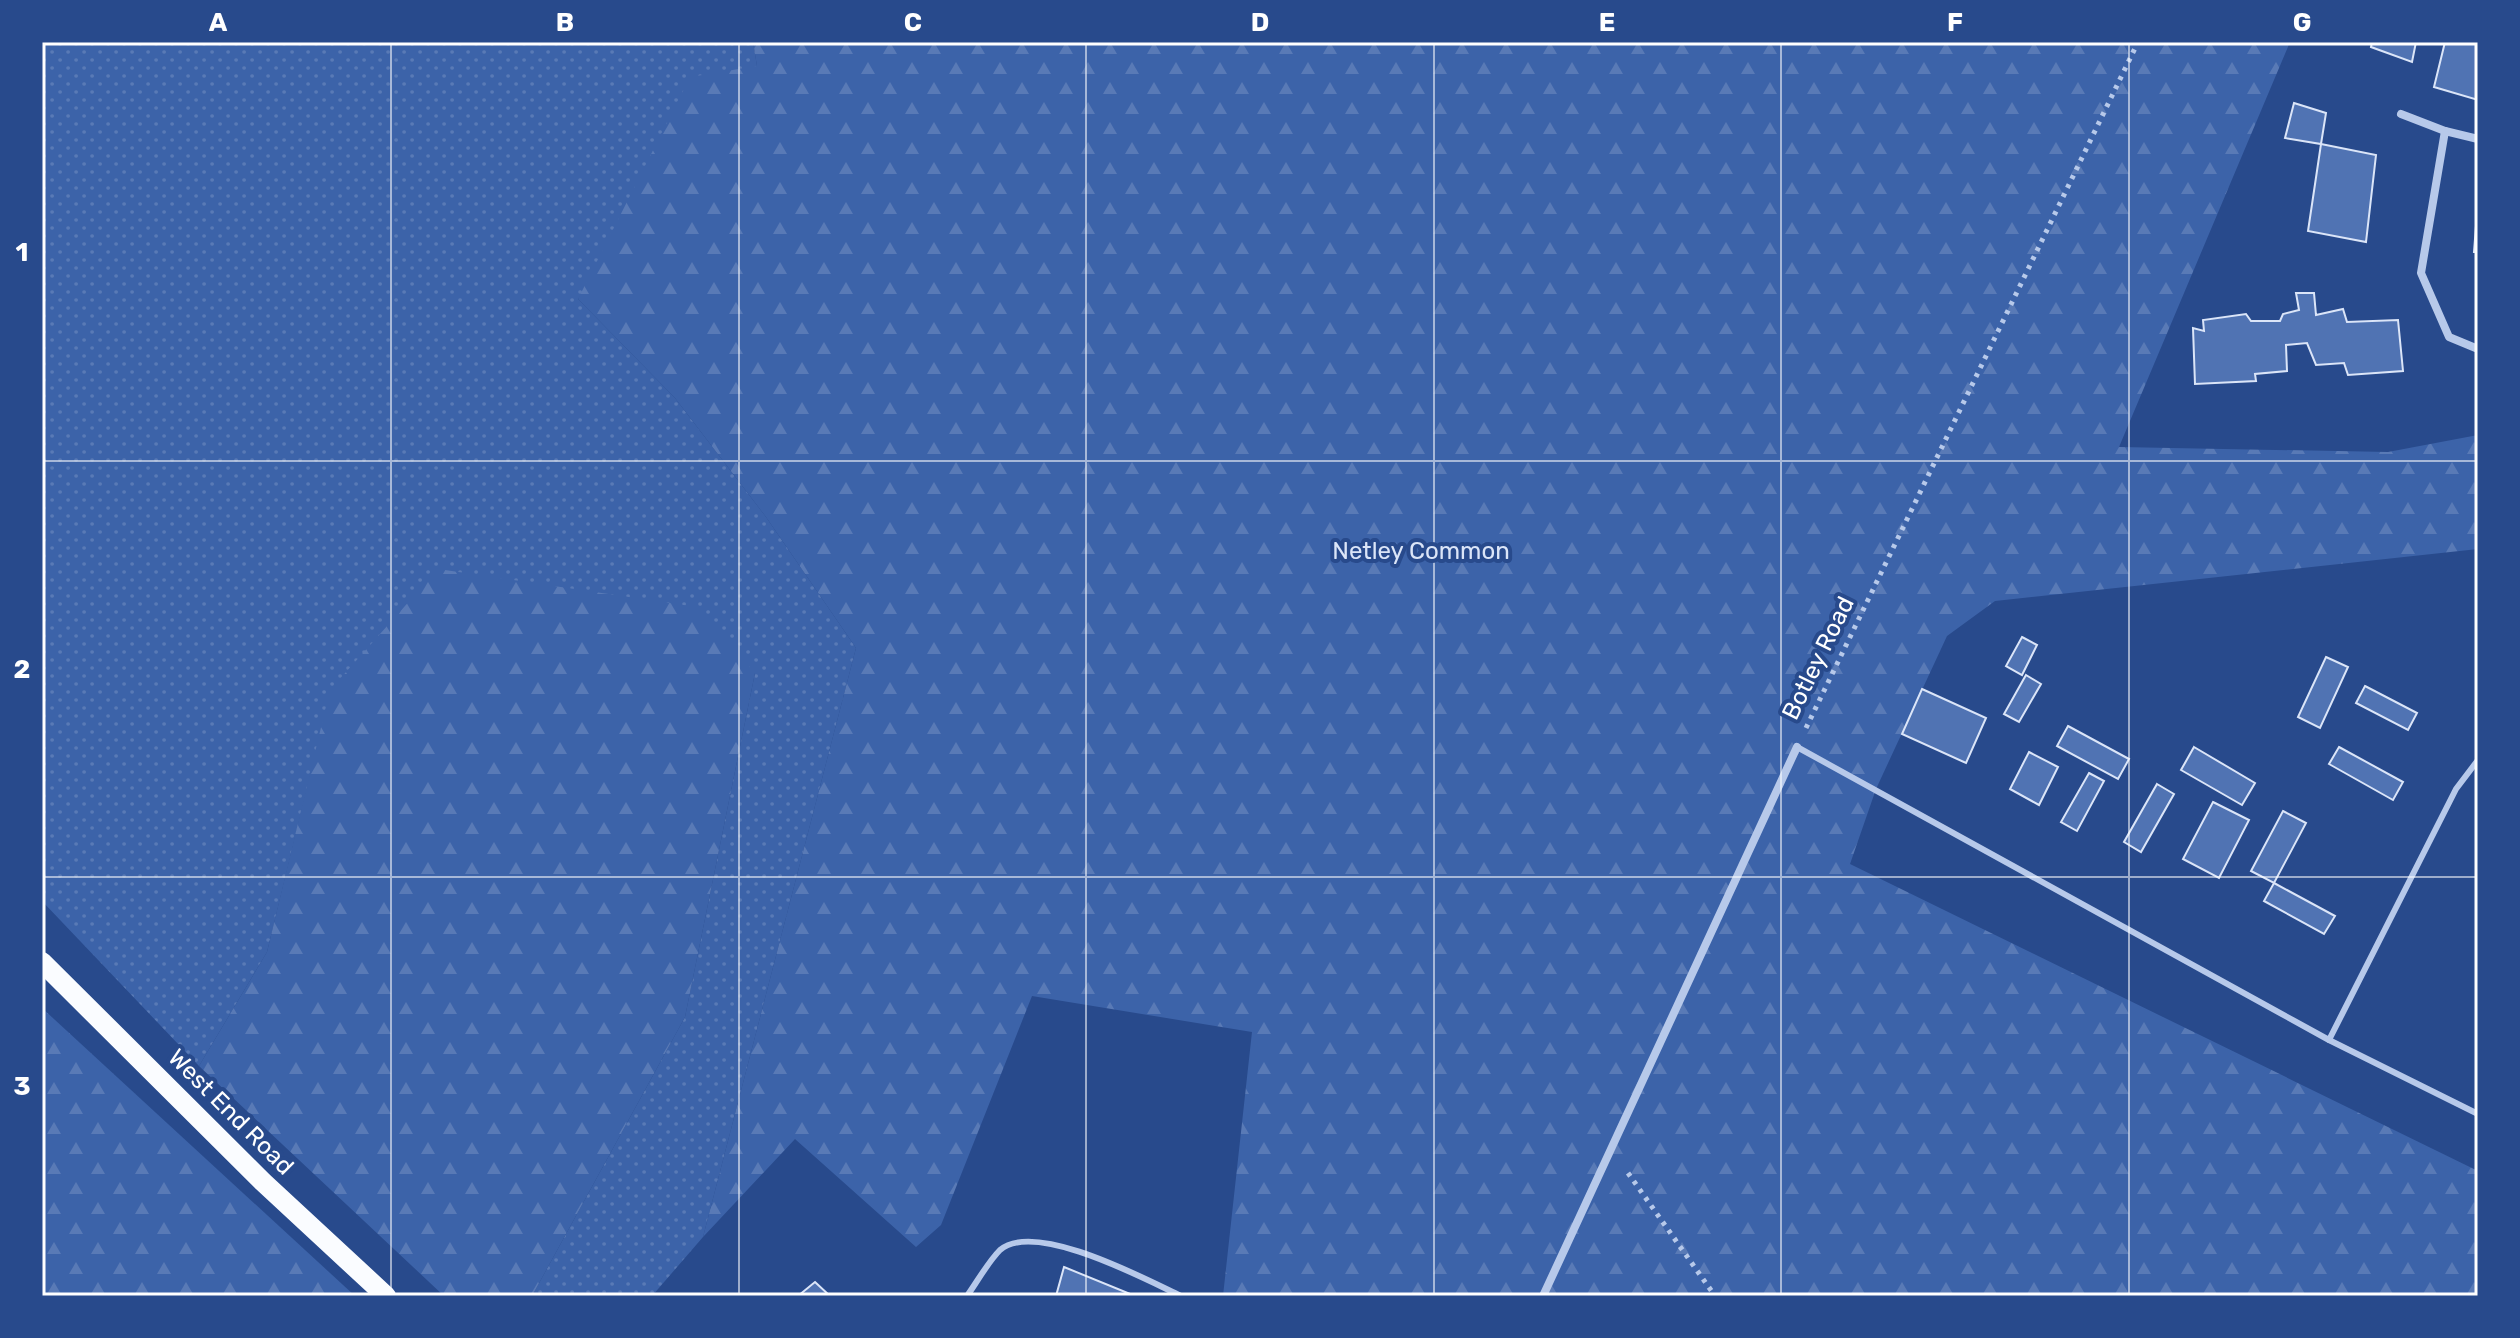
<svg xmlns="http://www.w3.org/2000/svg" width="2520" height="1338" font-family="Rubik,sans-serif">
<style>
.grass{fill:url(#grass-dots)}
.forest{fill:url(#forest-firs)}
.building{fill:#5073b3;stroke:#dbe5f8;stroke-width:2}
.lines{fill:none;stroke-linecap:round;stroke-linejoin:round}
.path{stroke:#b7c9ea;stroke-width:5;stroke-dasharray:4 6;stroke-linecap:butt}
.service{stroke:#b7c9ea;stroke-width:6}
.minor{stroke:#b7c9ea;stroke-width:8}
.primary{stroke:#fafcff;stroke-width:20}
.grid{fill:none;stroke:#fff;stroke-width:2;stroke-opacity:0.55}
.labels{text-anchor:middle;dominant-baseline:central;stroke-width:8;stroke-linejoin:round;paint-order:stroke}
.park-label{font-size:24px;fill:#dbe5f8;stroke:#284a8c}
.street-label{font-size:24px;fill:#fff;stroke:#284a8c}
.neatline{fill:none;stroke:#fff;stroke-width:3}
.grid-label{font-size:26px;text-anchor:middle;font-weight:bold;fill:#fff}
</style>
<defs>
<pattern id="grass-dots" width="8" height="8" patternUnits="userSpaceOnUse" patternTransform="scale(2)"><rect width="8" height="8" fill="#3c63a9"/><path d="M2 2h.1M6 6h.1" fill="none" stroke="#597ab6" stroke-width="1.8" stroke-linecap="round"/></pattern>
<pattern id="forest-firs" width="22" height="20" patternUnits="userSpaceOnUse" patternTransform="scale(2)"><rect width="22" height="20" fill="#3c63a9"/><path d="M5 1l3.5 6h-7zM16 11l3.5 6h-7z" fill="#597ab6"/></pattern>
</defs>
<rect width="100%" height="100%" fill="#284a8c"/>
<path class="grass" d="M 42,42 L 753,42 L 757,66 L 578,299 L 675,398 L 766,517 L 856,648 L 703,1237 L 652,1296 L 532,1296 L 685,1017 L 755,673 L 331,690 L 267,952 L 199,1066 L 42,901 Z"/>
<g class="forest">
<path d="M 753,42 L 2290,42 L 2119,447 L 2388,452 L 2478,435 L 2478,549 L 1995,601 L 1947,636 L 1876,789 L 1850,864 L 2478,1171 L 2478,1296 L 1223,1296 L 1252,1032 L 1032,996 L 941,1225 L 916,1247 L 795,1139 L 703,1237 L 856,648 L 766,517 L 675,398 L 578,299 L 690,77 L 757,66 Z"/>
<path d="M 438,569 L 697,607 L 755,673 L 685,1017 L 532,1296 L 444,1296 L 199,1066 L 267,952 L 330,690 Z"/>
<path d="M 42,1008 L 355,1296 L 42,1296 Z"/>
</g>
<g class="building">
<path d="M 2372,42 L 2416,42 L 2412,62 L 2371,47 Z"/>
<path d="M 2445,42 L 2478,42 L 2478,100 L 2434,87 Z"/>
<path d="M 2294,103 L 2326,113 L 2321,144 L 2285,138 Z"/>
<path d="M 2321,144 L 2376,155 L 2366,242 L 2308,231 Z"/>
<path d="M 2477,213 L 2478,252 L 2474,252 Z"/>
<path d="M 2296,293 L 2314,293 L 2316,315 L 2343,309 L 2347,322 L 2398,320 L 2403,371 L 2348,375 L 2344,363 L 2316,365 L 2307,343 L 2286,345 L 2287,371 L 2255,374 L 2256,381 L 2195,384 L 2193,328 L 2204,331 L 2203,320 L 2246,314 L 2251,321 L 2280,321 L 2283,314 L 2299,310 Z"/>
<path d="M 2022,637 L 2037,645 L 2022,675 L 2006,666 Z"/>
<path d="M 2326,657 L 2348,667 L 2320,728 L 2298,717 Z"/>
<path d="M 2026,675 L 2041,684 L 2019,722 L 2004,714 Z"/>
<path d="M 2365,686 L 2417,713 L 2408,730 L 2356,703 Z"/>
<path d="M 1922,689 L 1986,718 L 1966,763 L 1902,734 Z"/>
<path d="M 2068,726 L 2129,759 L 2118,779 L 2057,746 Z"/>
<path d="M 2194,747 L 2255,783 L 2242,805 L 2181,770 Z"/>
<path d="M 2339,747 L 2403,782 L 2393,800 L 2329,764 Z"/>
<path d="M 2029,752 L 2058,767 L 2039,805 L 2010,789 Z"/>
<path d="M 2089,773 L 2104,781 L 2077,831 L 2061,822 Z"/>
<path d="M 2157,784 L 2174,794 L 2141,852 L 2124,842 Z"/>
<path d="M 2213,802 L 2249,820 L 2219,878 L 2183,859 Z"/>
<path d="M 2283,811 L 2306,823 L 2274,883 L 2251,871 Z"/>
<path d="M 2274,883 L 2335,916 L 2324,934 L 2264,901 Z"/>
<path d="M 1064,1267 L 1135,1296 L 1056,1296 Z"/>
<path d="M 815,1282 L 830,1296 L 798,1296 Z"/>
</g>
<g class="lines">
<g class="path">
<path d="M 1806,728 L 2138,42"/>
<path d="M 1628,1173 L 1715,1296"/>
</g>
<g class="service">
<path d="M 1797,747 L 2329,1040 L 2478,1114"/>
<path d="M 2329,1040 L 2456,789 L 2478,760"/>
<path d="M 967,1296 C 977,1282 988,1262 1000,1250 C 1035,1220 1145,1279 1181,1296"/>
</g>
<g class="minor">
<path d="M 2401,114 L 2445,131 L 2478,139"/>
<path d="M 2445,131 L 2421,273 L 2449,337 L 2478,349"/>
<path d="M 1543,1296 L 1797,747"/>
</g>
<path class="primary" d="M 42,962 L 263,1182 L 386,1296"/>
</g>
<path class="grid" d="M 391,42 L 391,1296M 739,42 L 739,1296M 1086,42 L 1086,1296M 1434,42 L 1434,1296M 1781,42 L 1781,1296M 2129,42 L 2129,1296M 42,461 L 2478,461M 42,877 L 2478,877"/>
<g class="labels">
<g class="park-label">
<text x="1421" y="551">Netley Common</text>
</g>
<g class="street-label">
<text transform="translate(1818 658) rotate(-64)">Botley Road</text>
<text transform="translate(231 1112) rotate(45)">West End Road</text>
</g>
</g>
<rect width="2520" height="1338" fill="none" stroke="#284a8c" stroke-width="88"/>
<rect x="44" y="44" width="2432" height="1250" class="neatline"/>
<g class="grid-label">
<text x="218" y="31">A</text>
<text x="565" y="31">B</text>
<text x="913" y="31">C</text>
<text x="1260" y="31">D</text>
<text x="1607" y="31">E</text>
<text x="1955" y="31">F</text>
<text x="2302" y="31">G</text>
<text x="22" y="261">1</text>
<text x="22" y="678">2</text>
<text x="22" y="1095">3</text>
</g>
</svg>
